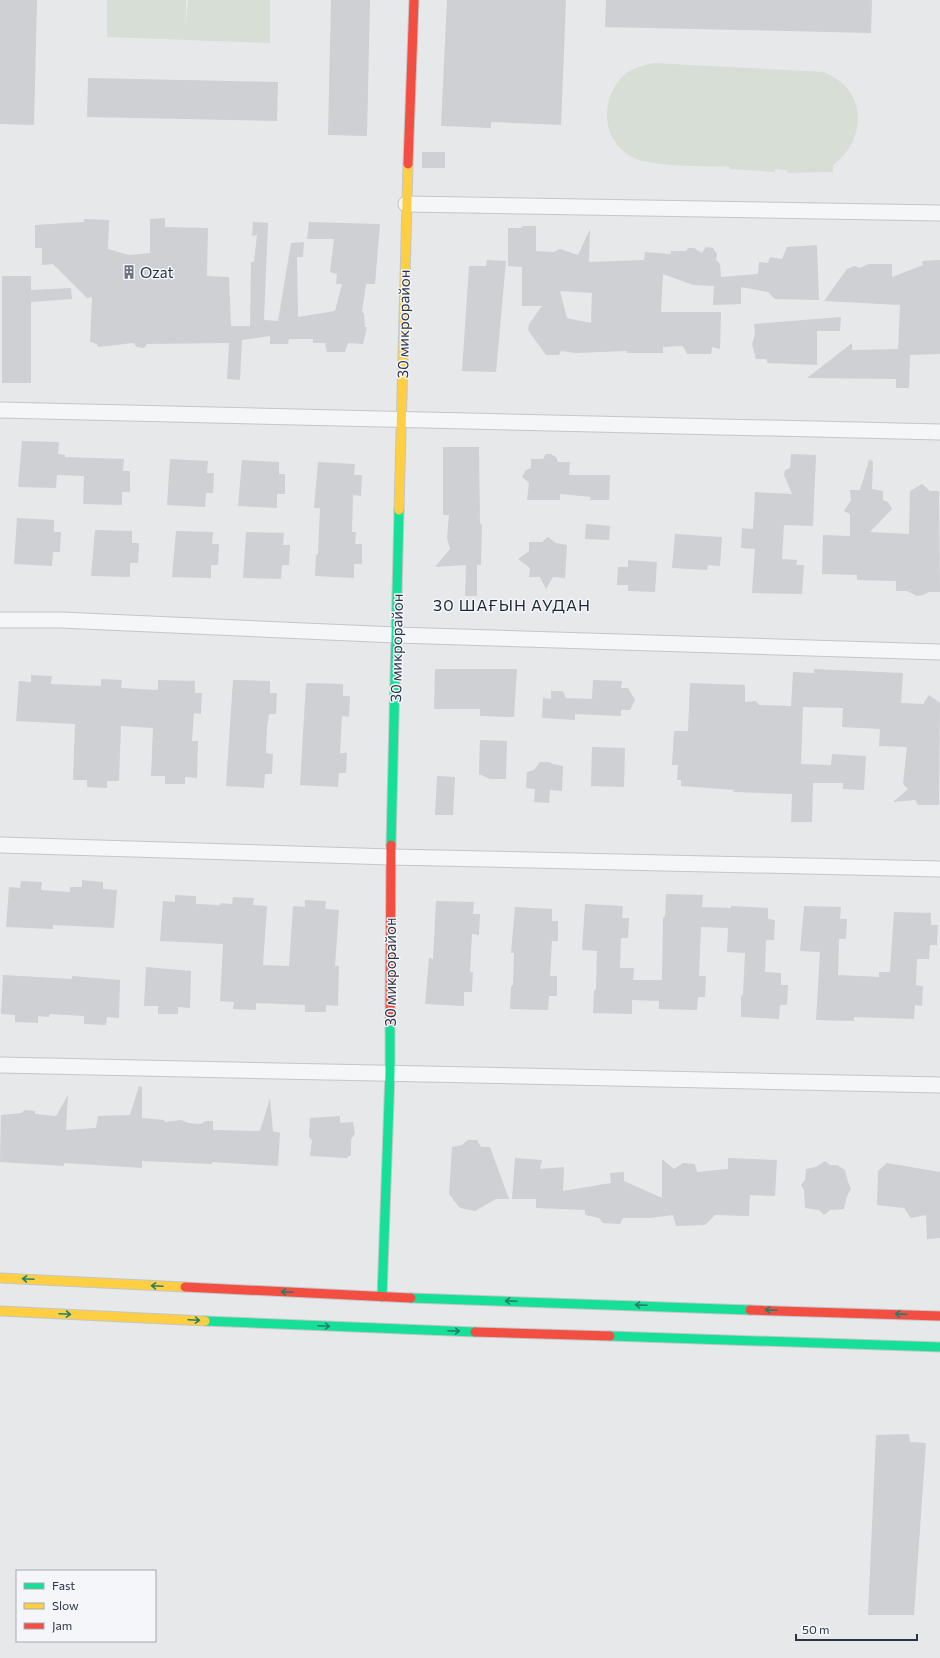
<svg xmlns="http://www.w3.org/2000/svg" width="940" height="1658" font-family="Commissioner,sans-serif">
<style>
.green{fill:#d6ded6}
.building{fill:#ced0d3;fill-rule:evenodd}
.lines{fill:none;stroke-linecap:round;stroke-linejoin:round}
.street-casing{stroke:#c4c6c8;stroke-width:17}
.fast-casing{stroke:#c4c6c8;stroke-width:11}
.slow-casing{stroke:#c4c6c8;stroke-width:11}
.jam-casing{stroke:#c4c6c8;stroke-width:11}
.street{stroke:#f5f6f7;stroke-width:15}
.fast{stroke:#16e098;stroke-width:9}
.slow{stroke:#ffcf43;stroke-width:9}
.jam{stroke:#f24e42;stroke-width:9}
.oneway{stroke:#22816a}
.labels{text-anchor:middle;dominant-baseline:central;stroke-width:3;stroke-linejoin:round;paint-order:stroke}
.poi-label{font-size:15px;fill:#2b3445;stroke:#f4f6f9;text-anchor:start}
.street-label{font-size:15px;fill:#2b3445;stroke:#f4f6f9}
.neighbourhood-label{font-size:16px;letter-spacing:1px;fill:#1d2536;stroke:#f4f6f9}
</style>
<rect width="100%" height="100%" fill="#e6e8ea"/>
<g class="green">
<path d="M 107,0 L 186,0 L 186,24 L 188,0 L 270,0 L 270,43 L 107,37 Z"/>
<path d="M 653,63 L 824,72 C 829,75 834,77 838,80 C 869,102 861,145 833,165 L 833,172 L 787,173 L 787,170 L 775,169 L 775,172 L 730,169 L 730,167 C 707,166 650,167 632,157 C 602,141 599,100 623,76 C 631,68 643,66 653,63 Z"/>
</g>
<g class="building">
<path d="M 0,0 L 37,0 L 34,125 L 0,124 Z"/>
<path d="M 331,0 L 370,0 L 367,136 L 328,135 Z"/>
<path d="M 447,0 L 566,0 L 561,125 L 491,122 L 491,128 L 441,126 Z"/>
<path d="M 606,0 L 872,0 L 871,33 L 605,27 Z"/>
<path d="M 88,78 L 278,82 L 277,121 L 87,117 Z"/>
<rect x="422" y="152" width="23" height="16"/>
<path d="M 165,218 L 165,227 L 208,228 L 207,276 L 229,277 L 231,326 L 250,326 L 251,262 L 254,262 L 257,235 L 252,236 L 253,222 L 268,223 L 264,320 L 278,321 L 291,243 L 304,242 L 303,257 L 297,257 L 298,317 L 335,311 L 342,284 L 336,284 L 337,274 L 330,272 L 334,239 L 307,239 L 309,222 L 380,224 L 375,284 L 366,284 L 362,312 L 364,313 L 365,327 L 367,327 L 363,344 L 348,343 L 345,352 L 327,352 L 325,343 L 313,343 L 313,339 L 289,339 L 288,344 L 270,344 L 270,336 L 242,340 L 240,380 L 227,379 L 229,343 L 147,344 L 144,348 L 137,347 L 133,343 L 98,347 L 97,344 L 90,342 L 92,297 L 87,298 L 53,264 L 42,265 L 42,248 L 35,248 L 35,225 L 84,222 L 84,219 L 109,220 L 108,249 L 129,255 L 150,253 L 150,219 Z"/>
<path d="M 522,226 L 536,226 L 536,251 L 554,252 L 560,249 L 578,255 L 590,229 L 589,262 L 644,260 L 645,252 L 671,254 L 671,251 L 686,251 L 688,248 L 694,248 L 702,253 L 706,247 L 713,248 L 717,254 L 716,260 L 720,264 L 721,277 L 758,274 L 759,262 L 768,263 L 770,257 L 782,259 L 787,247 L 817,245 L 819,300 L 775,299 L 768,292 L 741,287 L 741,304 L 713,305 L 714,286 L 693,285 L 663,274 L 661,312 L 721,312 L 720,349 L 712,347 L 711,354 L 687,354 L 683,346 L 663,347 L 663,353 L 627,353 L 627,351 L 576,353 L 561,351 L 559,355 L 546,355 L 528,330 L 529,324 L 542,306 L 522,306 L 522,267 L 508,266 L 508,228 L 522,228 ZM 560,291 L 592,293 L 591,323 L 567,318 Z"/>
<path d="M 487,260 L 506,261 L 496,372 L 462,371 L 469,266 L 486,266 Z"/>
<path d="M 940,260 L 940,354 L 910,355 L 909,388 L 896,388 L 896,379 L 807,378 L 852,343 L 852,350 L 898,349 L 900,305 L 824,301 L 847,269 L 854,266 L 860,268 L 868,264 L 892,264 L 892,277 L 923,265 L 922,261 Z"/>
<path d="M 2,276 L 31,276 L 31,290 L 71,288 L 72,299 L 31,302 L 31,383 L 2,383 Z"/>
<path d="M 841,317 L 840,331 L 817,331 L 817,365 L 768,363 L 766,359 L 756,359 L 752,344 L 755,334 L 754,324 Z"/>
<path d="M 22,441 L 59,442 L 58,454 L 65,455 L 65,457 L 124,459 L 123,471 L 130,471 L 130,492 L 122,492 L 122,505 L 83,504 L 84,476 L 57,475 L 56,488 L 18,487 Z"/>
<path d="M 443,447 L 479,447 L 480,523 L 482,525 L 481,565 L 477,565 L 477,596 L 465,596 L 466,565 L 435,567 L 450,549 L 447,538 L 449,515 L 443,515 Z"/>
<path d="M 546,454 L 551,454 L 556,457 L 558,462 L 570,462 L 569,475 L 610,475 L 609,500 L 590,500 L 591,497 L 560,494 L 560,500 L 527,500 L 529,483 L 522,477 L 526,470 L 531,468 L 531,459 L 543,459 Z"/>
<path d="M 791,454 L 816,455 L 813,526 L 784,525 L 782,559 L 797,560 L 796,565 L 804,565 L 802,594 L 752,593 L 755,549 L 741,548 L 742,528 L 753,529 L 755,492 L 792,494 L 784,475 L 785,470 L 790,468 Z"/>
<path d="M 170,459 L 208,461 L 207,473 L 214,473 L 213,493 L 206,493 L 205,507 L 167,505 Z"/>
<path d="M 242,460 L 279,462 L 279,474 L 285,474 L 285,494 L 277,494 L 277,508 L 238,506 Z"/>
<path d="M 869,460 L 873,461 L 872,489 L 883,491 L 883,500 L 888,502 L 892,509 L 870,532 L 909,534 L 910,491 L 922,484 L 930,491 L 939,491 L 940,592 L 929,592 L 923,595 L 917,596 L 907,591 L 896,591 L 896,581 L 857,580 L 857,575 L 822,574 L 823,535 L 850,536 L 850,514 L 844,511 L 851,500 L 850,490 L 860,490 Z"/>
<path d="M 318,462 L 355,464 L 354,475 L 362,475 L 361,496 L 353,495 L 352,532 L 356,532 L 355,544 L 362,544 L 362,564 L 354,564 L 354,578 L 315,576 L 316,555 L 318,553 L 320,508 L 314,508 Z"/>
<path d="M 17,518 L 54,520 L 54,532 L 61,532 L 60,552 L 53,552 L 52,566 L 14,564 Z"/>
<path d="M 586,524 L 610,526 L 609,540 L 585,539 Z"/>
<path d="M 95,530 L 132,531 L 132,543 L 139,543 L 138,563 L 130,563 L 130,577 L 91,576 Z"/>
<path d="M 176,531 L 213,532 L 212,544 L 219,544 L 218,565 L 211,565 L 211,578 L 172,577 Z"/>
<path d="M 246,532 L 284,533 L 283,545 L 290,545 L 289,565 L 282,565 L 281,579 L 243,578 Z"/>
<path d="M 675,534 L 722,537 L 720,566 L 708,565 L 707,570 L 672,568 Z"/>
<path d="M 548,537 L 556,543 L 567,545 L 565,578 L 553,577 L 546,589 L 540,577 L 529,577 L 530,568 L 518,559 L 529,551 L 529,542 L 542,542 Z"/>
<path d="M 628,560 L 657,562 L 655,592 L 628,591 L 628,585 L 617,585 L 618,567 L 628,567 Z"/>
<path d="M 435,669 L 517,669 L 514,717 L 480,716 L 480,709 L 434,709 Z"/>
<path d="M 814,669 L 903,673 L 901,703 L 923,704 L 929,695 L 940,703 L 939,805 L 918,805 L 915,800 L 893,802 L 908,789 L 903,784 L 907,747 L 879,746 L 880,729 L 842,727 L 843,708 L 803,707 L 801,764 L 831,765 L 832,754 L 866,756 L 864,790 L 843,789 L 843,783 L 813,783 L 812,822 L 791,822 L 792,794 L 733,792 L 734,790 L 681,786 L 681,780 L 677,780 L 678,765 L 672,765 L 674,731 L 688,731 L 690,683 L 745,685 L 745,702 L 756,701 L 759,705 L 791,706 L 793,672 L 814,673 Z"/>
<path d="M 31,675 L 52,676 L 51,684 L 101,686 L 101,679 L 122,680 L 121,688 L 158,690 L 158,680 L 195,681 L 195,693 L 202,693 L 201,714 L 194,713 L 192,741 L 198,741 L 197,778 L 185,777 L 185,784 L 165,784 L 165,776 L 151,776 L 153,728 L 121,726 L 119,781 L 107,781 L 107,788 L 87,787 L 87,780 L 73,780 L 75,724 L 16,721 L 19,681 L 31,682 Z"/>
<path d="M 233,680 L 270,681 L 270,693 L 277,693 L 276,714 L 269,714 L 267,727 L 266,753 L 273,754 L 272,774 L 265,774 L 264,788 L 226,786 Z"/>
<path d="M 593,680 L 622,681 L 621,688 L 628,688 L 635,700 L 630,710 L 621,710 L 621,716 L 575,714 L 575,720 L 542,718 L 543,698 L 551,699 L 551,691 L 563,691 L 566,698 L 592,699 Z"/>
<path d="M 306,683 L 343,684 L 343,696 L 350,696 L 349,717 L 342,716 L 340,753 L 347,753 L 346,773 L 339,773 L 338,787 L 300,785 Z"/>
<path d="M 480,740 L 507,741 L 506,779 L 490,779 L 479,774 Z"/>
<path d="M 592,747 L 625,748 L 624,787 L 591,786 Z"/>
<path d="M 540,762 L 549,762 L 553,764 L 563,766 L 562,791 L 550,790 L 549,803 L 534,802 L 535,789 L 526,788 L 527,772 L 534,770 Z"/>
<path d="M 437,776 L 455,777 L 453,815 L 435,815 Z"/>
<path d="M 82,880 L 103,882 L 103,889 L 117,890 L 114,928 L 53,925 L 53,929 L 6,927 L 9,887 L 20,888 L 21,881 L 42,882 L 41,890 L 70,892 L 70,887 L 82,887 Z"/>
<path d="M 666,894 L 703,895 L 702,907 L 731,908 L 731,906 L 768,908 L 768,919 L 775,920 L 774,940 L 766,940 L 765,972 L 781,973 L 781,985 L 788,985 L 787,1005 L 780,1005 L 779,1019 L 741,1017 L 741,996 L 743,994 L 745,953 L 727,952 L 728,928 L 701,927 L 699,976 L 706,976 L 705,997 L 698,997 L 697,1010 L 659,1009 L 659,1001 L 632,1000 L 632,1014 L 593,1013 L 594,991 L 596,989 L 597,951 L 582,950 L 585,904 L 623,906 L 622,918 L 629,918 L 628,938 L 621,938 L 620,968 L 634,968 L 633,980 L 662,980 L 663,918 L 665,916 Z"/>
<path d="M 175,895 L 196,896 L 196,904 L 220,905 L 221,903 L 232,904 L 233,897 L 254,898 L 253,905 L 267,906 L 263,965 L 289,966 L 293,906 L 305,907 L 305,900 L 326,901 L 325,909 L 339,910 L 335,966 L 339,966 L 338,1006 L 326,1005 L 326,1012 L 305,1012 L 305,1005 L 256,1003 L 256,1010 L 233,1009 L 234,1002 L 220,1001 L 223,944 L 160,941 L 163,901 L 175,902 Z"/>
<path d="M 436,901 L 474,902 L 473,914 L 480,914 L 479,935 L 472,934 L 470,972 L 473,972 L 472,992 L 464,992 L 464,1006 L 425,1004 L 429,958 L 433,959 Z"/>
<path d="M 804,906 L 841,907 L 840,919 L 847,919 L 846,939 L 839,939 L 838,975 L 879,977 L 879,972 L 890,972 L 894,912 L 931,913 L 931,925 L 938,925 L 937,945 L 930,945 L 929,959 L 917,959 L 916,985 L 923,986 L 922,1006 L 915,1005 L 914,1019 L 854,1017 L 854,1021 L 816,1020 L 820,952 L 800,951 Z"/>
<path d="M 515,907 L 552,909 L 552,921 L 558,921 L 558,941 L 552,941 L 550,976 L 557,976 L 557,996 L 549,996 L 548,1010 L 510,1009 L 511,987 L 513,985 L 514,953 L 511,953 Z"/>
<path d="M 146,967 L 191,971 L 190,1008 L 178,1007 L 178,1014 L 158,1014 L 158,1006 L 144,1006 Z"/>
<path d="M 3,975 L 72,979 L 72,976 L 120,980 L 119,1018 L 107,1017 L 106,1025 L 84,1024 L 84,1016 L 50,1014 L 49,1017 L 38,1016 L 38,1023 L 15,1022 L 15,1015 L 1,1014 Z"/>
<path d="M 139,1086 L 142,1087 L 142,1118 L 164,1120 L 165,1122 L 181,1120 L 188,1123 L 201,1124 L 205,1121 L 213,1121 L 213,1130 L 260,1131 L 270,1098 L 273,1131 L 280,1133 L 278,1166 L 212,1162 L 212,1164 L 142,1161 L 142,1168 L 64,1163 L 64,1166 L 0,1162 L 1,1115 L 21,1113 L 25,1110 L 35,1111 L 35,1114 L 56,1116 L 68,1095 L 66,1130 L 96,1128 L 98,1116 L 130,1115 Z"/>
<path d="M 340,1116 L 340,1123 L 353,1122 L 355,1133 L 351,1140 L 351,1155 L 346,1158 L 310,1156 L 312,1140 L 309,1137 L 310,1118 Z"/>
<path d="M 468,1140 L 477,1140 L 481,1147 L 490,1147 L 509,1199 L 496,1199 L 475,1211 L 460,1208 L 449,1194 L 452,1147 L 462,1145 Z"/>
<path d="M 515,1158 L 542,1160 L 540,1169 L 564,1167 L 563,1191 L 611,1183 L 610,1173 L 624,1172 L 624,1181 L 662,1198 L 662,1159 L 674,1169 L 683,1163 L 695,1164 L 697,1172 L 728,1169 L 728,1158 L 777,1160 L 775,1196 L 750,1195 L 749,1216 L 715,1215 L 705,1225 L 676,1226 L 673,1215 L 649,1218 L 623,1218 L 620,1224 L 603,1223 L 599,1218 L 585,1215 L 585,1210 L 536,1208 L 536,1199 L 512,1199 Z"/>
<path d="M 825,1161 L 830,1165 L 837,1165 L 845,1170 L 848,1182 L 851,1189 L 847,1196 L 844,1209 L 830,1210 L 824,1215 L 819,1210 L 805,1208 L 804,1190 L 801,1185 L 805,1180 L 806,1169 L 816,1167 Z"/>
<path d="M 887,1163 L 940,1172 L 940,1238 L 927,1239 L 926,1215 L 911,1218 L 904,1208 L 877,1205 L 878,1171 Z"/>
<path d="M 909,1434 L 910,1442 L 926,1443 L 914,1615 L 868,1615 L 876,1435 Z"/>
</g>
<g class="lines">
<defs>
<g id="street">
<path d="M 406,204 L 940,213"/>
<path d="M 0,410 L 940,432"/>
<path d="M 0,620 L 61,620 L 396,635 L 940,652"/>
<path d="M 0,845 L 391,857 L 940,869"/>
<path d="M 0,1065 L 940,1085"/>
</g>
<g id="fast">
<path d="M 391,845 L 399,510"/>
<path d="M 382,1297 L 390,1073 L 390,1021"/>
<path d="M 411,1298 L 750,1310"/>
<path d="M 205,1321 L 475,1332"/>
<path d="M 610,1336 L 940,1347"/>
</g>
<g id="slow">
<path d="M 399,510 L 408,164"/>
<path d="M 0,1278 L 185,1287"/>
<path d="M 0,1311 L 205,1321"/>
</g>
<g id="jam">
<path d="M 408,164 L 414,0"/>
<path d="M 390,1021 L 391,845"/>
<path d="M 185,1287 L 411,1298"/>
<path d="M 750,1310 L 940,1316"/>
<path d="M 475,1332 L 610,1336"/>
</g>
</defs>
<use href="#street" class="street-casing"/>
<use href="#fast" class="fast-casing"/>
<use href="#slow" class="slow-casing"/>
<use href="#jam" class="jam-casing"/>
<use href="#street" class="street"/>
<use href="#fast" class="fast"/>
<use href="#slow" class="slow"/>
<use href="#jam" class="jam"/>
</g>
<defs><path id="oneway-shaft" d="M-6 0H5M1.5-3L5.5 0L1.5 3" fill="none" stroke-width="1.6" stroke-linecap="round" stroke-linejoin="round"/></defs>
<g class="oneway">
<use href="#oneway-shaft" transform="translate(28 1279) rotate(-177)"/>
<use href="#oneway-shaft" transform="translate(157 1286) rotate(-177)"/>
<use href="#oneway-shaft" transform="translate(287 1292) rotate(-177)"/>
<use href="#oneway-shaft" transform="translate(511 1301) rotate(-178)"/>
<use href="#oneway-shaft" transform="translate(641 1305) rotate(-178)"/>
<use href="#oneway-shaft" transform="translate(771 1310) rotate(-178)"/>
<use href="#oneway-shaft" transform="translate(65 1314) rotate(3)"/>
<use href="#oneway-shaft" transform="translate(901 1314) rotate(-178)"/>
<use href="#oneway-shaft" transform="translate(194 1320) rotate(3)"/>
<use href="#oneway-shaft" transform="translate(324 1326) rotate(3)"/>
<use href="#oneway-shaft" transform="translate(454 1331) rotate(2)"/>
</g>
<defs>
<symbol id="building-bare" viewBox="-9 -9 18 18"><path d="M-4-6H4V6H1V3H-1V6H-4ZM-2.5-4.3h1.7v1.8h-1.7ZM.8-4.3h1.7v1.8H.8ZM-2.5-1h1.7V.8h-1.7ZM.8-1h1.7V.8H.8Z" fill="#6c737f" stroke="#f4f6f9" stroke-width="2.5" paint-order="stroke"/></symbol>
</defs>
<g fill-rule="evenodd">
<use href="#building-bare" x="119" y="262" width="20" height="20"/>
</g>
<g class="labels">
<g class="poi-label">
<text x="140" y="272">Ozat</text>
</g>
<g class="street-label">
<text transform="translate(403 324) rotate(-89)">30 микрорайон</text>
<text transform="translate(396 648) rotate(-89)">30 микрорайон</text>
<text transform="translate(390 972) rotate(-90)">30 микрорайон</text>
</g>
<g class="neighbourhood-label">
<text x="512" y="604">30 ШАҒЫН АУДАН</text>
</g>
</g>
<rect x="16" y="1570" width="140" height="72" fill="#f4f6f9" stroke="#a4a8b1"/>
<rect x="24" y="1583" width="20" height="6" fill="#16e098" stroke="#a4a8b1"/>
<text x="52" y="1590" font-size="12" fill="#2b3445">Fast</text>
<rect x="24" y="1603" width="20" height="6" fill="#ffcf43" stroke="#a4a8b1"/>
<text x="52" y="1610" font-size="12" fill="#2b3445">Slow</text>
<rect x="24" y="1623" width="20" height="6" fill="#f24e42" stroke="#a4a8b1"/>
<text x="52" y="1630" font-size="12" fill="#2b3445">Jam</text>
<path d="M796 1634v6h121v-6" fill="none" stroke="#2b3445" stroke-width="2"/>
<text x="802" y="1634" font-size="12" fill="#2b3445" stroke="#f4f6f9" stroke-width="3" paint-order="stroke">50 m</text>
</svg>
